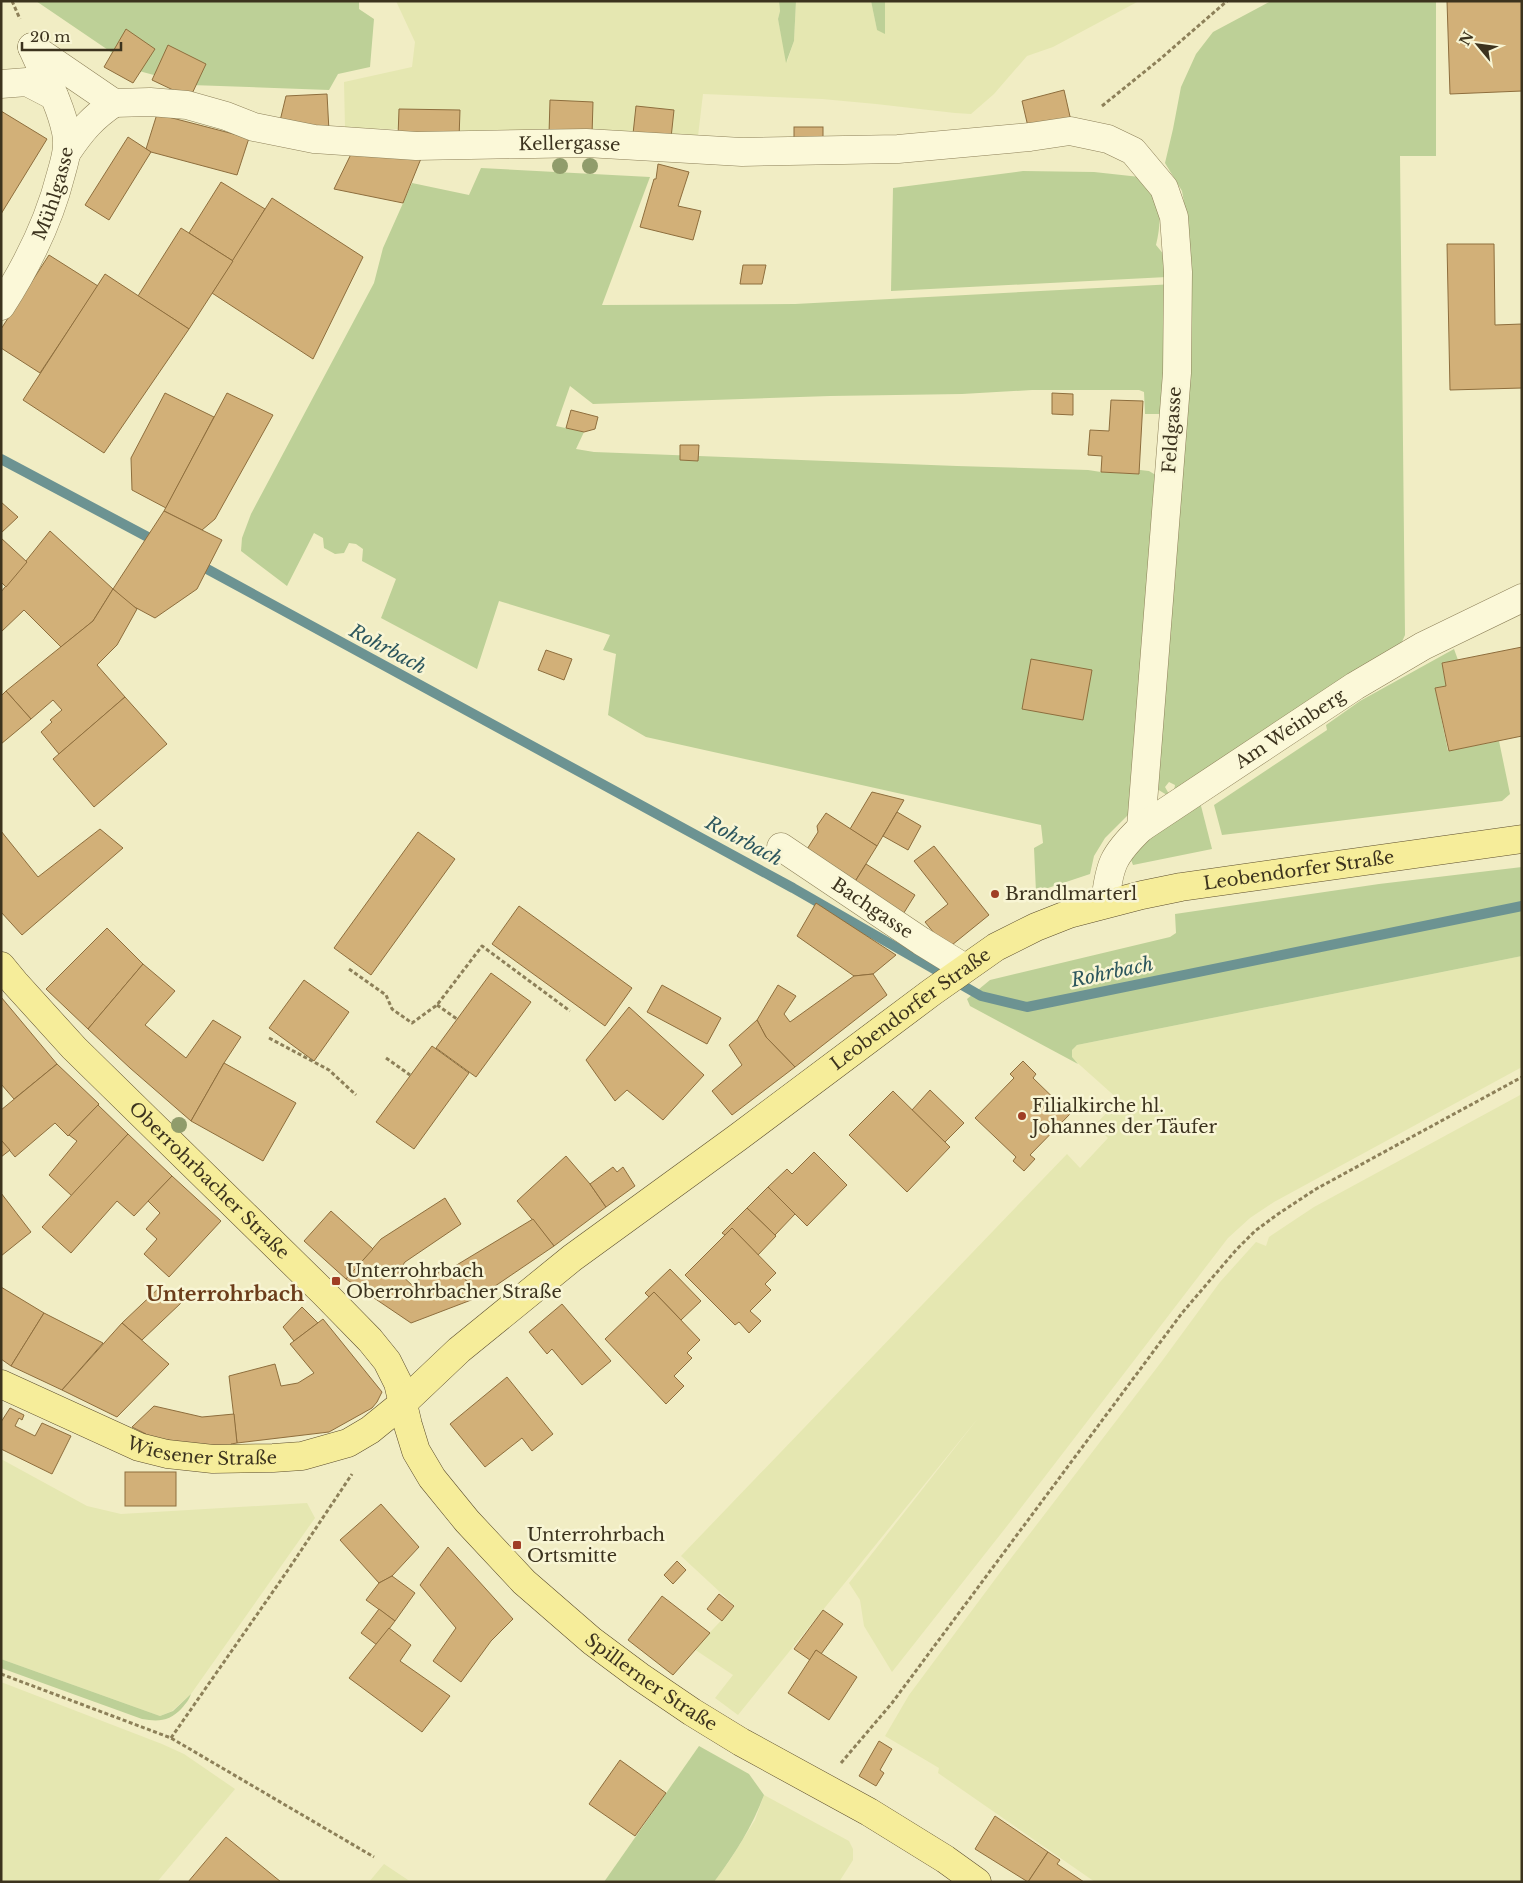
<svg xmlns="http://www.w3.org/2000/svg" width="1523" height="1883" font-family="'Libre Baskerville',serif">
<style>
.farmland{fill:#e5e7b1}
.green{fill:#bdd097}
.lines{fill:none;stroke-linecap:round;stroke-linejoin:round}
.stream{stroke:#6c9392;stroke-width:10}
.building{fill:#d2b078;stroke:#8e6e3d}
.minor-casing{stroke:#8d8059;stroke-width:29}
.major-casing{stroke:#5b4c2d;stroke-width:29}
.path{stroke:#8d8059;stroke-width:3;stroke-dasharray:4 2.5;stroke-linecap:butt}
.minor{stroke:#fbf8d8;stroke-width:28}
.major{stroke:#f6ed9a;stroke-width:28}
.tree{fill:#909c6b}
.poi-dot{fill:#a03e25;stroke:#f8f5d4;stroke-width:2}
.labels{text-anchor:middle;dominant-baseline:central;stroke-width:5;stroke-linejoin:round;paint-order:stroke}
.street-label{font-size:18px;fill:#3c331e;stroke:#f8f5d4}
.poi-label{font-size:18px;fill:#3c331e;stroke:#f8f5d4;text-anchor:start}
.water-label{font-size:19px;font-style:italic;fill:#2c565d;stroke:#f8f5d4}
.quarter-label{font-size:20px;font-weight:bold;fill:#6c3d1a;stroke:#f8f5d4}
</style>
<rect width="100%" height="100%" fill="#f1edc4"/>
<g class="farmland">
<path d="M 396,1 L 779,1 L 780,11 L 778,19 L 787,62 L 794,41 L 796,1 L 871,1 L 877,30 L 884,1 L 1139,1 L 1053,47 L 1027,56 L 994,94 L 971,114 L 955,113 L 876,104 L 822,99 L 703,94 L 698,136 L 345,128 L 344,82 L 412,67 L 415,42 Z"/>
<path d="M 1522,956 L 1522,1067 L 1274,1202 L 1250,1218 L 1228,1238 L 1007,1526 L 892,1672 L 864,1626 L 860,1600 L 849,1583 L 979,1417 L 738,1715 L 715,1698 L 733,1675 L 694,1649 L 735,1606 L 681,1556 L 1067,1154 L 1080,1168 L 1108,1138 L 1095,1125 L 1119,1100 L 1072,1058 L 1072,1050 L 1077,1045 Z"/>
<path d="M 1522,1094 L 1522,1882 L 1095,1882 L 938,1773 L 939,1768 L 885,1736 L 909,1695 L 1002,1570 L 1162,1361 L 1220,1282 L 1256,1242 L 1266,1246 L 1269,1237 L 1314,1207 Z"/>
<path d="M 1,1459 L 87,1506 L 121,1514 L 307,1503 L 315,1518 L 191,1694 L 172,1711 L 160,1716 L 1,1659 Z"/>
<path d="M 1,1682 L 162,1744 L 184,1754 L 235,1789 L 157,1882 L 1,1882 Z"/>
<path d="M 764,1795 L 849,1841 L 853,1849 L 853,1860 L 839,1882 L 714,1882 L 730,1860 L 755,1820 Z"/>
<path d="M 384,1864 L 411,1882 L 369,1882 Z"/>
</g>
<g class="green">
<path d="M 36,1 L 359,1 L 359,9 L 374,19 L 370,67 L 338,74 L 329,90 L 191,85 L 139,71 Z"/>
<path d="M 779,1 L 796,1 L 794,41 L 786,63 L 778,19 L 780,11 Z"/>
<path d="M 871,1 L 885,1 L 885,34 L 877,30 Z"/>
<path d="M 1271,1 L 1436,1 L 1436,156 L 1400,156 L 1405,635 L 1401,644 L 1174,791 L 1175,785 L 1169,782 L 1165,787 L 1169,794 L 1167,795 L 1157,789 L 1188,371 L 1189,230 L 1182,191 L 1165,163 L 1173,129 L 1181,87 L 1196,54 L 1213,32 Z"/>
<path d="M 481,168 L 650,177 L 602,305 L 795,304 L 1175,284 L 1164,414 L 1145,414 L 1144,392 L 1139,390 L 1032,390 L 962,394 L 830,396 L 593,404 L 570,386 L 556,426 L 584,432 L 576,449 L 594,452 L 957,466 L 1088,470 L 1101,472 L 1139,474 L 1140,470 L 1149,471 L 1159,477 L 1135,794 L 1128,815 L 1105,838 L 1094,856 L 1090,874 L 1036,892 L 1034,848 L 1043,843 L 1041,825 L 646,737 L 608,715 L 616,654 L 603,650 L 610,635 L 499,601 L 477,669 L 381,618 L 396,579 L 362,561 L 363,549 L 356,544 L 349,543 L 344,553 L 335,554 L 324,548 L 323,538 L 314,533 L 287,586 L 241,551 L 242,538 L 251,514 L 374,283 L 383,248 L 412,183 L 469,195 Z"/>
<path d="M 1023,171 L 1094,172 L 1149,178 C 1161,201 1162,220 1156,245 L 1165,256 L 1167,277 L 891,291 L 893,188 Z"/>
<path d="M 1454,649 L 1458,660 L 1442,663 L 1446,686 L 1435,688 L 1448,751 L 1499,741 L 1510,794 L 1502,801 L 1222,835 L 1214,805 L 1327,730 L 1326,725 L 1360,701 Z"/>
<path d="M 1200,802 L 1212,849 L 1133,865 L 1130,857 L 1134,848 Z"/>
<path d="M 1522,867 L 1522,956 L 1077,1045 L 1072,1050 L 1072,1057 L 1078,1064 L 970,1006 L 967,999 L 990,980 L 1170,937 L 1176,933 L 1175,914 L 1379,884 Z"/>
<path d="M 1,1659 L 160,1716 L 173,1711 L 191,1694 C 189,1700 186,1703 182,1708 C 170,1721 159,1722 142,1719 L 1,1668 Z"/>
<path d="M 699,1746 L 749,1774 L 764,1795 C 752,1827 735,1854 714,1882 L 604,1882 Z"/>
</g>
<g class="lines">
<g class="stream">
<path d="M 1,459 L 159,543"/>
<path d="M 196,563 L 793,888 L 981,996 L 1027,1007 L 1522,906"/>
</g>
</g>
<g class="building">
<path d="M 1447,1 L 1522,1 L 1522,91 L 1450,94 Z"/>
<path d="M 126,29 L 155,49 L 133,83 L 104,67 Z"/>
<path d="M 168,45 L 206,64 L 190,98 L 152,80 Z"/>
<path d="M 1064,90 L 1071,121 L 1029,131 L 1022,101 Z"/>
<path d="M 327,94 L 329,131 L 279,125 L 286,96 Z"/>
<path d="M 550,100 L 593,102 L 592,135 L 549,134 Z"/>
<path d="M 636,106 L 674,110 L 671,138 L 633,134 Z"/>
<path d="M 399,109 L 460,110 L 459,139 L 398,137 Z"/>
<path d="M 1,111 L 47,139 L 1,214 Z"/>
<path d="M 157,114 L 249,138 L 237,175 L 151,152 L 146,149 Z"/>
<rect x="794" y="127" width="29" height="19"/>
<path d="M 128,137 L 151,152 L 109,220 L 85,205 Z"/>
<path d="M 353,150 L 422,156 L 403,203 L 334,189 Z"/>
<path d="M 658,164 L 689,172 L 678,206 L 701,211 L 693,240 L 640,227 L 654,179 L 656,179 Z"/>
<path d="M 221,182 L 265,209 L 233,261 L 189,233 Z"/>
<path d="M 272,198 L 363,257 L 313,359 L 212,293 Z"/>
<path d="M 181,228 L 233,261 L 189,329 L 138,296 Z"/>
<path d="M 1447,244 L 1494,244 L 1495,325 L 1522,324 L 1522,388 L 1450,390 Z"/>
<path d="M 49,255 L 98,286 L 40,373 L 1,348 L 1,329 Z"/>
<path d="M 743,265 L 766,265 L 762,284 L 740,284 Z"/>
<path d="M 105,274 L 189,329 L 104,453 L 23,400 Z"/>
<path d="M 165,393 L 214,417 L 166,508 L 132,490 L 131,458 Z"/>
<path d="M 227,393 L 273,415 L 215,519 L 202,530 L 164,511 Z"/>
<path d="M 1052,393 L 1073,394 L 1073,415 L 1052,414 Z"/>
<path d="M 1111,400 L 1143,401 L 1139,474 L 1101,472 L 1102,456 L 1088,455 L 1090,430 L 1109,431 Z"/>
<path d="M 571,410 L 598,417 L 595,429 L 584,432 L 566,428 Z"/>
<path d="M 680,445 L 699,445 L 698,461 L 680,460 Z"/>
<path d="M 1,502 L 18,517 L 1,533 Z"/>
<path d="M 164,511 L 222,540 L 197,589 L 155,618 L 129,604 L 113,589 Z"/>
<path d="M 50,531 L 113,589 L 93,621 L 61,647 L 24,610 L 1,632 L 1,592 Z"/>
<path d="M 1,538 L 27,562 L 6,587 L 1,582 Z"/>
<path d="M 113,589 L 137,609 L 117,645 L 97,665 L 125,697 L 59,754 L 41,732 L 52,722 L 50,720 L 62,710 L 53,700 L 31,719 L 6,691 L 93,621 Z"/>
<path d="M 1522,647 L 1522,736 L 1449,751 L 1435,688 L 1446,686 L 1442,663 Z"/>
<path d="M 546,650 L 572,659 L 564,680 L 538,670 Z"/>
<path d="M 1031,659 L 1092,670 L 1083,720 L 1022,709 Z"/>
<path d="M 6,691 L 31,719 L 1,744 L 1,696 Z"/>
<path d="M 125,697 L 167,744 L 94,807 L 53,759 Z"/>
<path d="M 872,792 L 904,800 L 877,846 L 850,829 Z"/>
<path d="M 897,812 L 921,826 L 908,850 L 883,836 Z"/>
<path d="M 826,813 L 877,846 L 851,888 L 802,857 L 818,832 L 817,826 Z"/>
<path d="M 100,829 L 123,848 L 22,935 L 1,912 L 1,831 L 38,877 Z"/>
<path d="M 418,832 L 455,859 L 371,975 L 334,948 Z"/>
<path d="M 934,846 L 989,915 L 947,949 L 925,922 L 948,904 L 914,861 Z"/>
<path d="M 866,864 L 915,895 L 900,919 L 851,888 Z"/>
<path d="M 816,903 L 896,955 L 873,974 L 854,976 L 797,936 Z"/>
<path d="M 519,906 L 632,988 L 605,1026 L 492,944 Z"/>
<path d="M 107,928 L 143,964 L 88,1029 L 46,989 Z"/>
<path d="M 143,964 L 175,991 L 145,1025 L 186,1058 L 213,1020 L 241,1037 L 224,1063 L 191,1121 L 130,1068 L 88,1029 Z"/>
<path d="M 491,973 L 531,1002 L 476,1077 L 436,1048 Z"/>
<path d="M 873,974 L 887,995 L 795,1067 L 766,1037 L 757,1020 L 778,985 L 796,996 L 784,1014 L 790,1022 L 854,976 Z"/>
<path d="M 304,980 L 349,1012 L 314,1061 L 269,1028 Z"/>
<path d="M 662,985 L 721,1018 L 707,1044 L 647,1012 Z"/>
<path d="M 1,997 L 57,1064 L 14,1099 L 1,1084 Z"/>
<path d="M 629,1007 L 704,1075 L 663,1120 L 627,1090 L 615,1101 L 586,1060 Z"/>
<path d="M 757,1020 L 766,1037 L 795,1067 L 732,1115 L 712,1091 L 742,1065 L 729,1045 Z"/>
<path d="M 432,1046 L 469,1073 L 414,1149 L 376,1122 Z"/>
<path d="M 1023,1061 L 1036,1074 L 1033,1078 L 1070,1114 L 1030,1155 L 1035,1159 L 1024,1171 L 1013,1161 L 1016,1157 L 975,1118 L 1014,1078 L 1010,1074 Z"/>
<path d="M 224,1063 L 296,1103 L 263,1161 L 191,1121 Z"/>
<path d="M 57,1064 L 99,1104 L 68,1136 L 55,1123 L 15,1157 L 1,1140 L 1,1110 Z"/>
<path d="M 930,1090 L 964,1123 L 945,1142 L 912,1110 Z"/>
<path d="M 893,1091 L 950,1147 L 907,1192 L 849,1135 Z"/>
<path d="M 98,1105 L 128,1134 L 72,1196 L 49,1175 L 77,1141 L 69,1135 Z"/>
<path d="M 128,1134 L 172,1176 L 134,1216 L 117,1201 L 71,1253 L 42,1227 Z"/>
<path d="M 1,1140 L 10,1150 L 1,1157 Z"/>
<path d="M 814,1152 L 847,1185 L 807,1226 L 768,1187 L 787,1169 L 792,1174 Z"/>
<path d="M 566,1156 L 590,1184 L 606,1207 L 554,1246 L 517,1201 Z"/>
<path d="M 613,1167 L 617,1172 L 623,1167 L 635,1186 L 606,1207 L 590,1184 Z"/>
<path d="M 172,1176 L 221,1221 L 169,1277 L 144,1254 L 157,1239 L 146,1229 L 160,1213 L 148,1201 Z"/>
<path d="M 768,1187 L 795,1214 L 775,1235 L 747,1208 Z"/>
<path d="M 1,1193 L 31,1232 L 1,1256 Z"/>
<path d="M 445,1198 L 461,1224 L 405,1262 L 398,1272 L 414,1287 L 418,1280 L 455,1266 L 479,1297 L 411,1323 L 346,1279 L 381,1239 Z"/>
<path d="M 747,1208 L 776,1236 L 758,1255 L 732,1228 L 725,1235 L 722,1233 Z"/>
<path d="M 331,1211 L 373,1249 L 346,1279 L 304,1241 Z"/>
<path d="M 533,1219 L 554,1246 L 479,1297 L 455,1266 Z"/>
<path d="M 732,1228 L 776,1273 L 765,1284 L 771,1290 L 750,1311 L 761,1321 L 749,1333 L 739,1322 L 735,1325 L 685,1275 Z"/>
<path d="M 670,1269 L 701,1301 L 681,1320 L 654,1292 L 649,1297 L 645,1293 Z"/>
<path d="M 161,1286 L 181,1303 L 142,1340 L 122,1323 Z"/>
<path d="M 1,1287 L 44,1313 L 11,1366 L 1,1359 Z"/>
<path d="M 654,1292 L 700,1340 L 687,1353 L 692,1358 L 674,1376 L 684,1386 L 666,1404 L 605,1339 Z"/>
<path d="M 562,1304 L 611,1361 L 582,1385 L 552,1349 L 547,1354 L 529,1332 Z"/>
<path d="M 302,1307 L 318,1323 L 294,1341 L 283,1327 Z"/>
<path d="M 44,1313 L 103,1343 L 62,1390 L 11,1366 Z"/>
<path d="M 323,1319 L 382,1392 L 377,1402 L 372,1408 L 329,1432 L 237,1443 L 229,1376 L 275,1364 L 281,1386 L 298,1383 L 314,1373 L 290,1344 Z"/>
<path d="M 122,1323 L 169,1364 L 117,1417 L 62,1390 Z"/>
<path d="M 507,1377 L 553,1434 L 532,1451 L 522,1438 L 485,1467 L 450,1424 Z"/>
<path d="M 154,1406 L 202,1417 L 234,1414 L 237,1443 L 231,1444 L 231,1448 L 145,1438 L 146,1434 L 132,1427 Z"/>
<path d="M 10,1408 L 24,1415 L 22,1420 L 19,1418 L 15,1426 L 35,1436 L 42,1423 L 71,1436 L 52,1474 L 1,1449 L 1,1422 Z"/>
<rect x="125" y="1472" width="51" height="34"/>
<path d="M 381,1504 L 419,1547 L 392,1576 L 379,1583 L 340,1540 Z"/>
<path d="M 448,1547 L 513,1619 L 491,1641 L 461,1682 L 433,1661 L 456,1628 L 420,1585 Z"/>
<path d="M 677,1561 L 686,1570 L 673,1584 L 664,1575 Z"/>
<path d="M 392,1576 L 415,1593 L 395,1621 L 366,1600 L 379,1583 Z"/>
<path d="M 719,1594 L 734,1606 L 722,1621 L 707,1609 Z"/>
<path d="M 662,1596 L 710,1633 L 673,1675 L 628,1640 Z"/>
<path d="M 379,1609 L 395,1621 L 377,1645 L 361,1633 Z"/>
<path d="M 823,1610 L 843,1624 L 821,1654 L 816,1650 L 810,1660 L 794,1649 Z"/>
<path d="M 389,1628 L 411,1645 L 400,1661 L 450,1696 L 422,1732 L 349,1678 Z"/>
<path d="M 816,1650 L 857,1677 L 829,1720 L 788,1693 Z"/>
<path d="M 879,1741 L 892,1749 L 880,1770 L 884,1773 L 876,1786 L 859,1776 Z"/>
<path d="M 620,1760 L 666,1793 L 635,1836 L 589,1804 Z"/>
<path d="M 995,1816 L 1048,1852 L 1028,1882 L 975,1849 Z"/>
<path d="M 226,1837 L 281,1882 L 188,1882 Z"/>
<path d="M 1048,1852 L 1060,1860 L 1057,1864 L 1084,1882 L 1028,1882 Z"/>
</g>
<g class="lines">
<defs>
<g id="minor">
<path id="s1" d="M 32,47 L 114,103 L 150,102 L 187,105 L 226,116 L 254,127 L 314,139 L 416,146 L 586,143 L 742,152 L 898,149 L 1030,137 L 1070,131 L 1108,139 L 1133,151 L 1164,188 L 1174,217 L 1178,272 L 1177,373 L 1141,828"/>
<path d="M 1,84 L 27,82 L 54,96"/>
<path d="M 67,152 C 82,130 92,118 114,103"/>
<path id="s2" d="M 1,306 C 28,264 49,222 61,174 C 65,160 69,147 66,132 C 60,103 44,75 32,47"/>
<path id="s3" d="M 781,847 L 921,941 L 965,968"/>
<path id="s4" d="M 1105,904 C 1109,865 1113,855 1141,828 L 1355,686 L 1423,646 L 1522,598"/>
</g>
<g id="major">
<path id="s5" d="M 1,966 L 15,983 L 74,1048 L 324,1293 L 370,1340 L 387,1361 L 398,1383 L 408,1425 L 416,1451 L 432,1478 L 467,1521 L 524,1582 L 592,1641 L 639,1676 L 692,1712 L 741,1742 L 869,1812 L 945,1859 L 977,1882"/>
<path id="s6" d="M 1,1384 L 139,1447 L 167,1454 L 213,1459 L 273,1458 L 302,1456 L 348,1443 L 370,1430 L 402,1404 L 459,1350 L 572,1258 L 737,1138 L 932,992 L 996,947 L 1036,927 L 1069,914 L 1142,895 L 1181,887 L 1522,839"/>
</g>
</defs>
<use href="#minor" class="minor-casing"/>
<use href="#major" class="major-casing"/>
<g class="path">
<path d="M 12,1 L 20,19"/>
<path d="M 1102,106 L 1159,60 L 1227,1"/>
<path d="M 349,969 L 386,995 L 392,1009 L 412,1023 L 437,1005 L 482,946 L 570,1011"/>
<path d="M 437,1005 L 457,1019"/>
<path d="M 269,1038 L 329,1070 L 356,1095"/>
<path d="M 386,1058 L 410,1075"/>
<path d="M 1,1674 L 171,1738 L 374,1857"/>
<path d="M 171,1738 L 288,1570 L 352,1474"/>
<path d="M 841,1763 L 892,1703 L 1182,1313 L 1236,1250 L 1255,1231 L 1278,1214 L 1316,1189 L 1522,1077"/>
</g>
<use href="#minor" class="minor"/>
<use href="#major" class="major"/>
</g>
<g class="tree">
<circle cx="560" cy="166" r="8"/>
<circle cx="590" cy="166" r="8"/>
<circle cx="179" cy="1125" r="8"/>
</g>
<g class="poi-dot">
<circle cx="995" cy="894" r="5"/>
<circle cx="1022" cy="1116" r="5"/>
<rect x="331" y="1276" width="10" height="10" rx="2.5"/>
<rect x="512" y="1540" width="10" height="10" rx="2.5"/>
</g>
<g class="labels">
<g class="street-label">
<text stroke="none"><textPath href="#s1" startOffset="560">Kellergasse</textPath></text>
<text stroke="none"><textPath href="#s2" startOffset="125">Mühlgasse</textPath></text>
<text transform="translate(1172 430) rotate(-86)">Feldgasse</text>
<text stroke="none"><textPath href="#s4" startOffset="266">Am Weinberg</textPath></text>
<text stroke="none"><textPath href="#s6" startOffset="1495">Leobendorfer Straße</textPath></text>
<text stroke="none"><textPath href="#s3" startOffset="110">Bachgasse</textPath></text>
<text stroke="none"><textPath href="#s6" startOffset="1075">Leobendorfer Straße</textPath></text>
<text stroke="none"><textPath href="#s5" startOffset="299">Oberrohrbacher Straße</textPath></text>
<text stroke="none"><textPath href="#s6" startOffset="215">Wiesener Straße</textPath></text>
<text stroke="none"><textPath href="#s5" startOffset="980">Spillerner Straße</textPath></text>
</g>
<g class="poi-label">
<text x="1005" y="894">Brandlmarterl</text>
<text x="1032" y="1106">Filialkirche hl.<tspan x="1032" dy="21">Johannes der Täufer</tspan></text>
<text x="346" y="1271">Unterrohrbach<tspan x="346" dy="21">Oberrohrbacher Straße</tspan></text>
<text x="527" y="1535">Unterrohrbach<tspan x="527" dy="21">Ortsmitte</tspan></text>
</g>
<g class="water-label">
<text transform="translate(388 649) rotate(28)">Rohrbach</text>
<text transform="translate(744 841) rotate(28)">Rohrbach</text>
<text transform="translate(1112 972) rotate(-12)">Rohrbach</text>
</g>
<g class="quarter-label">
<text x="225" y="1294">Unterrohrbach</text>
</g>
</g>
<rect width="1523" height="1883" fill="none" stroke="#3c331e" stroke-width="5"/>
<g transform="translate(1478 45) rotate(299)" stroke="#f8f5d4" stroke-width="4" paint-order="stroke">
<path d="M0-4L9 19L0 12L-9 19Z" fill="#3c331e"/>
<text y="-8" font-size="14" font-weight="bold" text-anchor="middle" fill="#3c331e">N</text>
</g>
<path d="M22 42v8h99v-8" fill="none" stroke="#3c331e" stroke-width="2.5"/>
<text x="30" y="42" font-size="15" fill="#3c331e" stroke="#f8f5d4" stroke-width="4" paint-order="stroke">20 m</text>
</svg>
